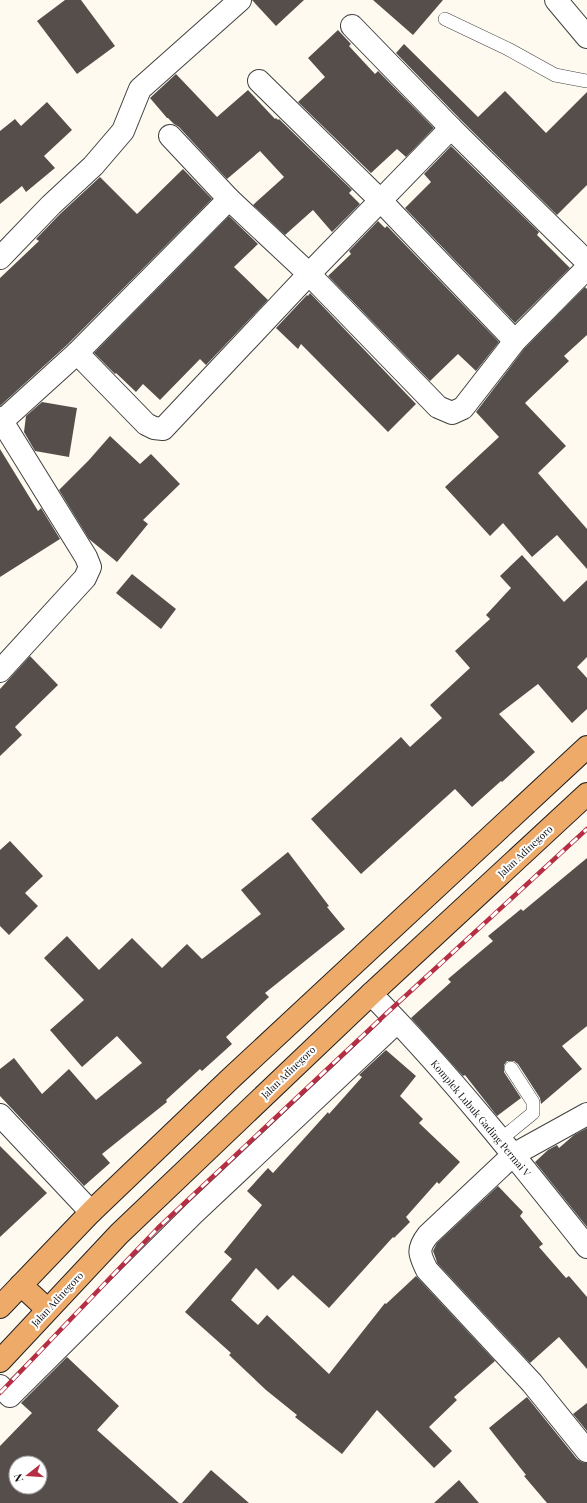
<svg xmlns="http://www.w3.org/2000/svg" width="587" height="1503" font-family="'Playfair Display',serif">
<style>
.building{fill:#564e4b;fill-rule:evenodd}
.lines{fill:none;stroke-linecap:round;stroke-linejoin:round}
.service-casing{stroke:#414141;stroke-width:14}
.minor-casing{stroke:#414141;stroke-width:24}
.trunk-casing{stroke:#1f1f1f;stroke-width:24}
.service{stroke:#fff;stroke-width:13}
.minor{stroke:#fff;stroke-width:22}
.trunk{stroke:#eeaa68;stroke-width:22}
.rail-casing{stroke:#b62e43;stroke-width:4.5}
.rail{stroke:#fff;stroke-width:3;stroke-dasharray:9;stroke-linecap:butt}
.labels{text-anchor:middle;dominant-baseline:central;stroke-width:4;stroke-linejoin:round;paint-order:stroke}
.street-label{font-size:10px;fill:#0e0e0e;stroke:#fff}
</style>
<rect width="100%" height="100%" fill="#fefaf0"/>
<g class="building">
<path d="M 65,0 L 81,0 L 115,46 L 77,74 L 37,21 Z"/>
<path d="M 252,0 L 304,0 L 276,26 Z"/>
<path d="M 373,0 L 443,0 L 413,35 Z"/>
<path d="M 338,30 L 351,44 L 349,46 L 375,74 L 378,71 L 434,128 L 406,157 L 397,149 L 371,173 L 298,102 L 325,77 L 308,58 Z"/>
<path d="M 404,44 L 478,117 L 505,91 L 546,133 L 587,92 L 587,185 L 557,215 L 460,119 L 396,53 Z"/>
<path d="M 176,74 L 217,117 L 248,90 L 275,119 L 276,118 L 278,120 L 279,119 L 352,190 L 349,193 L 360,204 L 332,232 L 313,210 L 285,235 L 253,205 L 284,177 L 260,151 L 227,179 L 179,127 L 174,124 L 168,118 L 167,118 L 150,98 Z"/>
<path d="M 47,102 L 72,130 L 44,156 L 55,168 L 26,192 L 22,186 L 0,204 L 0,131 L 15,119 L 21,126 Z"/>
<path d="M 451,146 L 539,232 L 537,235 L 570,268 L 515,323 L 405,208 L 431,182 L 424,174 Z"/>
<path d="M 183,169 L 212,199 L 68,344 L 0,406 L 0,278 L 39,241 L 36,239 L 60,214 L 100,177 L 137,214 Z"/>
<path d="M 229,216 L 258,244 L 234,267 L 268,300 L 206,365 L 200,359 L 160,400 L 143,384 L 136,392 L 116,373 L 115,374 L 94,353 Z"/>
<path d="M 378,221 L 385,228 L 387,226 L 499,342 L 476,371 L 458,354 L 430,381 L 328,276 L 351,254 L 349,251 Z"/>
<path d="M 585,287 L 587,289 L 587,335 L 564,356 L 569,361 L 525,403 L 566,446 L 538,473 L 587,529 L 587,569 L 557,535 L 532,557 L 503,523 L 490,536 L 445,487 L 499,437 L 476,412 L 524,349 Z"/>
<path d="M 310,293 L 416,404 L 388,432 L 301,344 L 298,349 L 276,328 L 307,295 L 308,296 Z"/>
<path d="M 42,402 L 77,408 L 69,457 L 35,451 L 24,432 L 26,416 Z"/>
<path d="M 110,436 L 140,464 L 151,454 L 180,484 L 143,520 L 148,524 L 117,562 L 89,539 L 59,490 L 89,460 Z"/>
<path d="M 0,449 L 38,511 L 41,508 L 60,539 L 0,577 Z"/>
<path d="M 522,555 L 564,602 L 587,580 L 587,657 L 577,667 L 587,678 L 587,709 L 572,723 L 538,684 L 499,714 L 535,752 L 502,782 L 501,781 L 472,807 L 455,789 L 361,874 L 311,819 L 401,737 L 410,747 L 442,718 L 430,705 L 470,668 L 455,651 L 490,619 L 486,615 L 511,588 L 500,576 Z"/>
<path d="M 132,574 L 176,609 L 161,629 L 116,593 Z"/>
<path d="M 30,656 L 58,685 L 15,727 L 22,735 L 0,756 L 0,689 Z"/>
<path d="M 10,841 L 43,876 L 25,893 L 38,906 L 9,935 L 0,926 L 0,850 Z"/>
<path d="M 288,852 L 329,906 L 327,907 L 345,929 L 265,993 L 269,997 L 226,1037 L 232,1044 L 202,1071 L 200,1069 L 166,1100 L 167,1102 L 102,1154 L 110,1163 L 84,1186 L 0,1096 L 0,1069 L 14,1058 L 42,1094 L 69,1069 L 96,1100 L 142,1063 L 117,1036 L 82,1067 L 50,1030 L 84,1000 L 44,958 L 67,936 L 99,970 L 132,938 L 162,968 L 187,944 L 202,959 L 261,914 L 241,890 Z"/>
<path d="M 587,858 L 587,1026 L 562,1046 L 582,1069 L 541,1104 L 540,1098 L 518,1064 L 514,1061 L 507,1061 L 504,1065 L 504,1072 L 521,1098 L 497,1116 L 465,1075 L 463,1076 L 411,1018 L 451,982 L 448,979 L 493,941 L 488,936 L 521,909 L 523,911 Z"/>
<path d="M 386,1050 L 416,1076 L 400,1096 L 423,1119 L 419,1123 L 460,1162 L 439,1184 L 437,1182 L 406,1217 L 410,1222 L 394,1238 L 393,1237 L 329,1308 L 293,1275 L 278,1290 L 256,1268 L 231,1300 L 258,1325 L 267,1315 L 329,1374 L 385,1303 L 386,1304 L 416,1276 L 495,1361 L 454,1397 L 457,1400 L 429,1427 L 452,1451 L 434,1468 L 377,1410 L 342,1454 L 295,1417 L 297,1415 L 266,1390 L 229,1355 L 231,1353 L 185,1312 L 232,1259 L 224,1252 L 262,1205 L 247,1191 L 268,1168 L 273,1173 L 328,1112 L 329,1114 L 362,1077 L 359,1075 Z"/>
<path d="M 587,1128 L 587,1227 L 535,1162 L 548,1150 L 557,1145 L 559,1148 L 574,1135 Z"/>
<path d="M 0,1146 L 47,1193 L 0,1237 Z"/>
<path d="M 498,1186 L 523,1212 L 520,1216 L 543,1244 L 539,1247 L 566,1278 L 569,1276 L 587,1297 L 587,1369 L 559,1337 L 530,1363 L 437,1263 L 436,1259 L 433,1251 L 437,1243 Z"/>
<path d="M 67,1357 L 119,1406 L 97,1430 L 179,1503 L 0,1503 L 0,1446 L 32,1413 L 21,1403 ZM 16,1463 L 40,1463 L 40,1487 L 16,1487 Z"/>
<path d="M 527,1397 L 577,1459 L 582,1462 L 587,1463 L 587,1503 L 547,1503 L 524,1476 L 526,1475 L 489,1428 Z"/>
<path d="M 587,1403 L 587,1431 L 573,1414 Z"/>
<path d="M 211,1470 L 249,1503 L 182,1503 Z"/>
<path d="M 459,1480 L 479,1503 L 434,1503 Z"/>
</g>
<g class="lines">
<defs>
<g id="service">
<path d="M 445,19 L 508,49 L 555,75 L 587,81"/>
<path d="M 500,1140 L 533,1113 L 533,1102 L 511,1068"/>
</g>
<g id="minor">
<path d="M 556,0 L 587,37"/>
<path d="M 352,26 L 451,128 L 587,262"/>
<path d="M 259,81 L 380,200 L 515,341"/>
<path d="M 170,136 L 229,199 L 309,274 L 438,407 L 452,413 L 463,408 L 515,341 L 587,268"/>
<path d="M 0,258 L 51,205 L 93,166 L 123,131 L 140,89 L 240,0"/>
<path d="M 77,353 L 146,424 L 154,428 L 163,429 L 309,274 L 451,128"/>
<path d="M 0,418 L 86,557 L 90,567 L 85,578 L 0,671"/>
<path d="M 2,421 L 77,353 L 229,199"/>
<path d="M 371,994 C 449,1073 518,1160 587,1247"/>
<path d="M 587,1114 L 513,1155 L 428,1235 C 417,1249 419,1254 427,1270 L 532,1383 L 587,1451"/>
<path d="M 0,1115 L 91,1212"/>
<path d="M 0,1386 L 10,1396 L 194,1213 L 397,1022"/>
</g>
<g id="trunk">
<path d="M 21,1285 L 47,1309"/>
<path d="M 0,1307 L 91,1212 L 230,1079 L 587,747"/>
<path d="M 0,1361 L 119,1234 L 371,994 L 587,794"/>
</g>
</defs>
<use href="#service" class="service-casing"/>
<use href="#minor" class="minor-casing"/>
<use href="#trunk" class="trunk-casing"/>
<use href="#service" class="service"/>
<use href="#minor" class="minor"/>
<use href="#trunk" class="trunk"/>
<defs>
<path id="rail" d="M 0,1393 L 158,1228 L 388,1012 L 587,829"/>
</defs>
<use href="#rail" class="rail-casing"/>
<use href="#rail" class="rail"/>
</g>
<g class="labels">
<g class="street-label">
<text transform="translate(525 851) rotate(-43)">Jalan Adinegoro</text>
<text transform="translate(288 1072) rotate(-44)">Jalan Adinegoro</text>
<text transform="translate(481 1118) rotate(50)">Komplek Lubuk Gading Permai V</text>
<text transform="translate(57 1299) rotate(-47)">Jalan Adinegoro</text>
</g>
</g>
<g transform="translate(28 1475) rotate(253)"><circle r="19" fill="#ffffff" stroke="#9f9f9f"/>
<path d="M0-3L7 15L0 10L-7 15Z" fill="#b62e43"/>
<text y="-6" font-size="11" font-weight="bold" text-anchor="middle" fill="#0e0e0e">N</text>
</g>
</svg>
